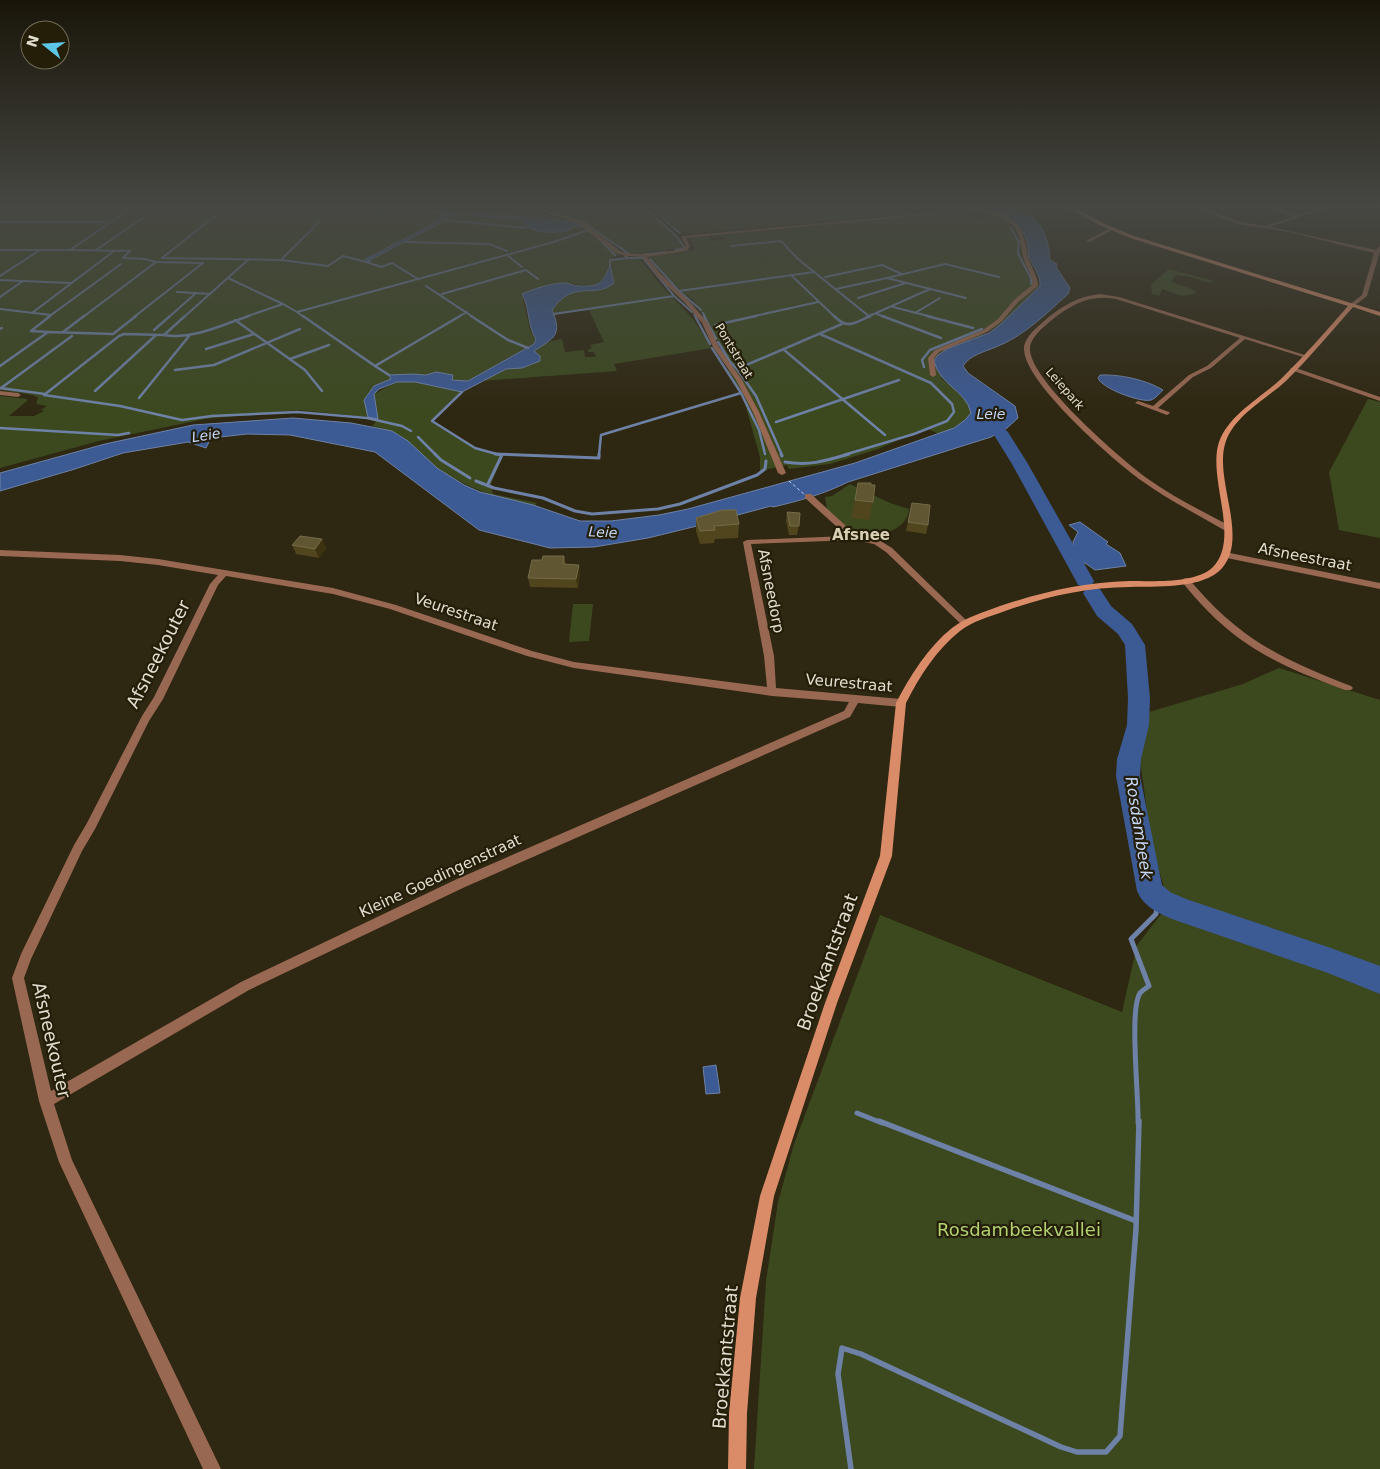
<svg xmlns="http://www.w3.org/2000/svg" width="1380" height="1469" font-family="'DejaVu Sans',sans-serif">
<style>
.green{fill:#3c491f}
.water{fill:#3c5a94;stroke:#6e81a6}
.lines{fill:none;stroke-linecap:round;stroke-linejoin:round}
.stream-far4{stroke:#6e81a6;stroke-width:2}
.stream-far3{stroke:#6e81a6;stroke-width:2.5}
.stream-far2{stroke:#6e81a6;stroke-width:3}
.stream-far1{stroke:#6e81a6;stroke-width:5}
.stream{stroke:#6e81a6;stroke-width:5.5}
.river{fill:#3c5a94;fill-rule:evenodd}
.ferry{stroke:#c4d7fa;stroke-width:1;stroke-dasharray:3 2.5;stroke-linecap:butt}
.street{fill:#996852;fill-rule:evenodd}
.secondary{fill:#da8b68;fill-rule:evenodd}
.wall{fill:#50451d}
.shaded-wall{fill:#3c3210}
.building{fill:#605631;stroke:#746b4a}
.labels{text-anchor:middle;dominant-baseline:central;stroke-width:4.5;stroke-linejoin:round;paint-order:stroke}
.far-street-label{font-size:12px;fill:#e1ddd0;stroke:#241e08}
.far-water-label{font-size:14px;font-style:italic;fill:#c4d7fa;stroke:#241e08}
.far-quarter-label{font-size:15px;font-weight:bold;fill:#d9d1b6;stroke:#241e08}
.street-label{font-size:15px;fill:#e1ddd0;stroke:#241e08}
.water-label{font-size:16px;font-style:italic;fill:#c4d7fa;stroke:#241e08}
.near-street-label{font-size:18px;fill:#e1ddd0;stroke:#241e08}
.near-park-label{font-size:18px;fill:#b2d270;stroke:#241e08}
</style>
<rect width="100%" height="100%" fill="#2e2711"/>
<g class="green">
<path d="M 35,207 L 219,207 L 236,210 L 384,212 L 387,216 L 393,213 L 447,213 L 442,219 L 364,260 L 458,214 L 523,221 L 525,225 C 539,234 556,230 572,229 L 574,226 L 585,228 L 588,232 L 595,232 L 621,255 L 609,259 L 610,265 L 612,260 L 632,258 L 641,260 L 659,283 L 693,319 L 712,348 L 614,364 L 617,371 L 479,381 L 506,369 L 522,368 C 534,351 540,342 562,339 L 565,352 L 584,350 L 585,357 L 596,357 L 594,352 L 589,352 L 587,350 L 592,348 L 590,345 L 604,342 L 589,310 L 554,314 L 552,310 L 559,300 L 574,292 L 581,289 L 602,290 L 614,283 L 609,266 C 600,294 588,284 565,283 C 551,282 535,289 522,294 L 530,330 L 536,339 L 533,344 L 468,381 L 452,380 L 436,372 L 426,375 L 412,374 L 390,376 L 391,379 L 374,386 L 364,399 L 368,417 L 299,410 L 205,419 L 99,441 L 0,468 L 0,396 L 27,399 L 27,401 L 9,416 L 34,416 L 44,411 L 41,410 L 47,406 L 36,404 L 38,398 L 33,395 L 0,390 L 0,209 Z"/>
<path d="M 488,207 L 527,207 L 531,210 L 564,220 L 488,213 Z"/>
<path d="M 539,207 L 644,207 L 678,238 L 682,244 L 681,248 L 632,254 L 623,251 L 582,220 Z"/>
<path d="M 698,207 L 881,207 L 889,211 L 893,211 L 889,208 C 900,206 905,213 915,211 L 911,207 L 917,207 L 922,210 L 928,210 L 926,207 L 936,207 L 938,210 L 936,212 L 921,213 L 686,234 L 677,230 L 658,211 Z"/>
<path d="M 967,210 C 1006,214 1013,217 1022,256 C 1025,266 1031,275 1034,285 L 1040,286 L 1001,324 L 977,338 L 941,378 C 952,388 968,397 971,413 C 962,424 952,429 939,434 L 926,428 L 878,449 L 830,464 L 789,469 L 787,465 L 760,471 L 760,457 L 742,393 L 727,370 L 734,367 L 693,300 L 681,291 L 649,258 L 652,256 L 695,250 L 690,238 L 708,236 L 711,241 L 724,240 L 722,237 L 714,236 L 964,212 L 977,219 L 988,216 L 979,213 L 964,211 Z"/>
<path d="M 1169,269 L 1214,281 L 1210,283 L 1191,277 L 1176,275 L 1171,281 C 1179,287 1191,286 1197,293 L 1182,296 L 1162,289 L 1159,296 L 1152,294 L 1151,285 Z"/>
<path d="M 397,382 L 415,382 L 462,392 L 433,421 L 476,448 L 503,456 L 491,484 L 493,494 L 537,503 L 535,506 C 496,497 472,491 439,469 C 422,457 410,438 391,431 C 385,429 378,428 372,426 L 378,419 L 374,394 Z"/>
<path d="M 1368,399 L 1380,402 L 1380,538 L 1339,530 L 1329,472 Z"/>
<path d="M 850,484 L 890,503 L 909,509 C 908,531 873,541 855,532 C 845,527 836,516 827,510 L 825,497 L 832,496 Z"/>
<path d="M 573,604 L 593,604 L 589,641 L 569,642 Z"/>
<path d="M 1279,668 L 1380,700 L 1380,1469 L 754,1469 L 766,1281 L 778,1202 L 794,1144 L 880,915 L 1122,1012 L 1137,945 L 1169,904 L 1152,847 L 1138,745 L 1139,715 L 1243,684 Z"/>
</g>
<g class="water">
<path d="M 224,207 C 328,207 430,206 533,218 C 552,220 569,218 585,228 L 574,226 L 572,229 C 560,234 528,235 523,221 L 458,214 L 366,262 L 364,260 L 427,227 L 446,213 L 236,210 L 224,209 Z"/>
<path d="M 959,207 C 1006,207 1046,200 1050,260 L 1057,264 L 1056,267 L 1070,288 L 1068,294 C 1046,314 1024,336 996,347 C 984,352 970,355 963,366 L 968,373 L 1015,406 L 1018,418 L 1007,428 L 991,437 L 848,482 C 824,494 799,501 773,507 L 771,506 L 693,527 L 648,538 L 594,547 L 550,548 L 479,530 L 375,452 L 290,435 L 247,434 L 211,438 L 206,448 L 188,442 L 123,453 L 75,469 L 0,491 L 0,473 L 105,444 L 193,425 L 293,418 L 351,423 L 392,431 L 408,441 L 437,468 L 464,485 L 480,492 L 533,505 L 580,521 L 611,521 L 659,515 L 688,509 L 855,463 L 954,428 L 965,420 L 971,413 C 966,390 940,386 934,361 L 937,356 L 947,349 L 989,333 L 1001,324 L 1040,286 C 1041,275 1033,267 1029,257 C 1028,252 1028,247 1027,242 C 1018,210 985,211 959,207 Z"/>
<path d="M 610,265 L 614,283 C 594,300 574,278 552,310 C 563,335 554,338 534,351 L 540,356 L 540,361 L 522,368 L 506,369 L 462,392 L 415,382 L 397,382 L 379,389 L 374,394 L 378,419 L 368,417 L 364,400 L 374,386 L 391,379 L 389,375 L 412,374 L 426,375 L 436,372 L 453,375 L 452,380 L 468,381 L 534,344 L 536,339 C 527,325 530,308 522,294 C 534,289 550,283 564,283 C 569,283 574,286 579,286 C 600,287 603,283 610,265 Z"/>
<path d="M 1100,375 C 1120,374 1147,380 1163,390 C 1160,393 1155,399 1151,400 C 1141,403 1101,388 1098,378 Z"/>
<path d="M 1080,522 L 1108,542 L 1106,544 L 1120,553 L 1126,566 L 1095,570 L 1085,563 L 1081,563 L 1071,547 L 1074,547 L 1073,542 L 1078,532 L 1069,525 Z"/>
<path d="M 716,1065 L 720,1093 L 706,1094 L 703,1067 Z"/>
</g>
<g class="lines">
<g class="stream-far4">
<path d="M 645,207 L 677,237 L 685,248 L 675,250"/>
<path d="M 657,211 L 669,224"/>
<path d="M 220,212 L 162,258 L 281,260 L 328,266 L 343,256 L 366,262 L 370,261"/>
<path d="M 561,215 L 585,223 L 603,236"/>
<path d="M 446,219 L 444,220 L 526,228"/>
<path d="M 0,222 L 105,222"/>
<path d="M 672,227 L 680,233"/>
<path d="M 1011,228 L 1019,242 L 1018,254 L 1031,278 L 1031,284"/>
<path d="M 597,237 L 615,255"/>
<path d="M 604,237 L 628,253"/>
<path d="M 404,242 L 489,244 L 507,251"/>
<path d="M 731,246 L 781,241 L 798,259 L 870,317"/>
<path d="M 0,250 L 70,250 L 133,207"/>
<path d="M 70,250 L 130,251 L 123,258 L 145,259 L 156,262 L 203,263 L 134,317"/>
<path d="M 96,250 L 144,217"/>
<path d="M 507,255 L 522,267"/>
<path d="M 640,255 L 666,252"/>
<path d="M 628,258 L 643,258 L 674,296"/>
<path d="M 650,259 L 679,291 L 814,272"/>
<path d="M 281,260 L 320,221"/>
<path d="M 366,262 L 381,267 L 392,263 L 418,279"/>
<path d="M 610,265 L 610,260 L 628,258 L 625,256"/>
<path d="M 791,275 L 835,317"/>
<path d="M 0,276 L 40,250"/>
<path d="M 825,277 L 882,265 L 902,274"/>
<path d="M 228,278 L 283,304"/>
<path d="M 0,280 L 23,281 L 0,297"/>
<path d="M 23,281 L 71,283"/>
<path d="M 426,286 L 473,317"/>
<path d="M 836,289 L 887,278"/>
<path d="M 679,291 L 701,310"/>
<path d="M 177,292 L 210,294"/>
<path d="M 442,294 L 526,270 L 538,279"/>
<path d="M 858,298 L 906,283"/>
<path d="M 966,298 L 887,278 L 945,264 L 999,277"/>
<path d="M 893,307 L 932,317"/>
<path d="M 0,309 L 51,315 L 48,317"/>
<path d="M 297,312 L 304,317"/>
<path d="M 32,313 L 114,251"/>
<path d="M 703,313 L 705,317"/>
<path d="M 915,313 L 940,298"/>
<path d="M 554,314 L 674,296 L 692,312"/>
<path d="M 694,314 L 696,317"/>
<path d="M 877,314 L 885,317"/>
<path d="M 51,315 L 121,264"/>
<path d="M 83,317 L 156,262"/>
<path d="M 169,317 L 196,293"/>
<path d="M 184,317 L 249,259"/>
<path d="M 245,317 L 283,304 L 297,312 L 554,242 L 588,230 L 591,233"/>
<path d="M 458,317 L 467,312"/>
<path d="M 750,317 L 818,302"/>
<path d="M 867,317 L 930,289"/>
</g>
<g class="stream-far3">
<path d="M 185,316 L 164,335 L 124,334 L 119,336 L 44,395 L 120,406 L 182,420 L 212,416 L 298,412 L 367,418 L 402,426 L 411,431"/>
<path d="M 303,316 L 375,366"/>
<path d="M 471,316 L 508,340 L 528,348"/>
<path d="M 695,316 L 710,344"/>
<path d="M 704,316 L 716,339"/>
<path d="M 834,316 C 848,330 854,323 870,316"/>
<path d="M 882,316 L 941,338"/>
<path d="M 927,316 L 973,328"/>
<path d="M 235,320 L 305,370 L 322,391"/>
<path d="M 715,325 L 756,316"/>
<path d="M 0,329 L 2,328"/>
<path d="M 154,330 L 170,316"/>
<path d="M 48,332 L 31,331 L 50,316"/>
<path d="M 63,332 L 84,316"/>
<path d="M 820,334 L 931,383 L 952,404 L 954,412 L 947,421 L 914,434 L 844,455"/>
<path d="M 164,335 C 193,340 221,325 249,316"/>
<path d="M 718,342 L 730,362 L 737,369"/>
<path d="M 206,349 L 254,334"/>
<path d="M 783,349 L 885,435"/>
<path d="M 290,359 L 329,345"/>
<path d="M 0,366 L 48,332 L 113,334 L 136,316"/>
<path d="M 924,367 L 922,360 L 930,350 L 982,329"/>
<path d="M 175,370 L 214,365 L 300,329"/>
<path d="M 389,375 L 375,366 L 460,316"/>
<path d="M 0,388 L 45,394"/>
<path d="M 1,388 L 72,336"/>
<path d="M 95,391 L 156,335"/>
<path d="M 462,392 L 432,421 L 475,448 L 500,455"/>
<path d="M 741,393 L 759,430 L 765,454"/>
<path d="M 139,398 L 189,336"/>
<path d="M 776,422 L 899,380"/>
<path d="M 0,428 L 118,435 L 129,433"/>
<path d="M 418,437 L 436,455"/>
<path d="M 599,455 L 601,435 L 741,393 L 712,348"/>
<path d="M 782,455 L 756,396 L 737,369 L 842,324"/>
</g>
<g class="stream-far2">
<path d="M 435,454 L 441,460 L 470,478"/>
<path d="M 495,454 L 599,458 L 599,454"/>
<path d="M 781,454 L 782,456"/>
<path d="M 785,462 C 810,466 825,461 849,454"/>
<path d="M 476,481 L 494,488 L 543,498 L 575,511 L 592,514 L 658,509 L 680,504 L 757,475 L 765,469 L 766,461"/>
<path d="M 488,484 L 502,455"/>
<path d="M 1070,555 L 1076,554"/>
</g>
<g class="stream-far1">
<path d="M 857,1113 L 882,1123"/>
<path d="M 1138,1123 C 1139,1098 1129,1009 1140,993 C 1142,991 1146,988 1149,986 L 1131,939 L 1156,914 L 1158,898"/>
</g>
<g class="stream">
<path d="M 879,1121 L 1136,1221"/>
<path d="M 851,1469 L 838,1374 L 842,1348 L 861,1354 L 1061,1447 L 1077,1452 L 1106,1452 L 1120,1436 L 1136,1229 L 1139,1121"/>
</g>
<g class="river">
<path d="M 987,416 L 992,418 L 1008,432 L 1028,464 L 1094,581 L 1092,585 L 1085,587 L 1078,585 L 1076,581 L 1012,464 L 994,435 L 979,421 L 982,418 Z"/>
<path d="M 1093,587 L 1100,589 L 1111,606 L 1132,624 L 1145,645 L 1150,698 L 1149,725 L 1141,759 L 1140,776 L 1162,885 L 1170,892 L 1186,899 L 1328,947 L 1380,966 L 1380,994 L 1328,973 L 1172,919 C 1157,912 1144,907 1137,891 L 1116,776 L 1117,759 L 1127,725 L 1128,698 L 1125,645 L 1118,634 L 1097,616 L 1083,593 L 1086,589 Z"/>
</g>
<path class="ferry" d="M 789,481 L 805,495"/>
<g class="street">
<path d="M 531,207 L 538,207 L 583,222 L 620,251 C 640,258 663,252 683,249 L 686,246 L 681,237 L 683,236 L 940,212 L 947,209 L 946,207 C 970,207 1004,206 1019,227 C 1025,236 1026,247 1028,257 C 1031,267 1038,275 1038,286 L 1018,302 L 1002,321 L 987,332 L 939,352 L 934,358 L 936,375 L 933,377 L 930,375 L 928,358 L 935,350 L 983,330 L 998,319 L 1014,300 L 1032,285 C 1033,276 1027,269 1024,260 C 1021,250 1021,239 1016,230 C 1007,214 968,206 952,210 C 948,211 945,213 941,214 L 686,238 L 690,246 L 687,251 L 647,257 L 661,274 L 690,302 L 708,323 L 719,347 L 742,380 L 759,412 L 786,473 L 782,475 L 778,473 L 753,412 L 736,380 L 713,347 L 702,323 L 686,304 L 657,276 L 643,257 L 626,256 L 616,253 L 579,224 Z"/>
<path d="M 1193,207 L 1200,207 L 1241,222 L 1265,226 L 1292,217 L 1272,207 L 1278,207 L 1296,215 L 1322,207 L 1329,207 L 1270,227 L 1376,250 L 1380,246 L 1380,251 L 1367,296 L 1354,306 L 1349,305 L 1362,295 L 1374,253 L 1289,232 L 1238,224 Z"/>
<path d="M 1110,228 L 1114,229 L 1090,242 L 1086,241 Z"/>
<path d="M 1100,294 L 1119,297 L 1308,356 L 1303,357 L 1245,339 L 1211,368 L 1193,377 L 1158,408 L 1169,412 L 1170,413 L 1167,415 L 1135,403 L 1138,401 L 1153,406 L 1189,375 L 1207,366 L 1240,338 L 1116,299 C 1091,294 1072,304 1053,319 C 1045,326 1031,336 1030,348 C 1028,379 1122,460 1148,479 C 1173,497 1202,511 1230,526 L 1230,530 L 1224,530 C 1197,514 1168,500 1142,481 C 1114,461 1026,384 1024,350 C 1023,339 1036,328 1043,322 C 1059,308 1077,296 1100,294 Z"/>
<path d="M 1293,367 L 1380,397 L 1380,401 L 1291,370 L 1290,369 Z"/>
<path d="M 0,391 L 18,393 L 21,395 L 18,397 L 0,395 Z"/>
<path d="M 805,494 L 811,494 L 857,536 L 879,540 L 892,548 L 969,623 L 965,626 L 962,625 L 886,552 L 874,544 L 854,540 L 751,544 L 774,656 L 776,688 L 901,699 L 906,703 L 904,706 L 901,707 L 858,703 L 850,717 L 465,887 L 249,990 L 54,1104 L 72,1160 L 221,1469 L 203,1469 L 59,1162 L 39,1101 L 12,978 L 21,954 L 74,845 L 87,823 L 142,716 L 154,697 L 210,584 L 218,575 L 158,565 L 120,561 L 0,556 L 0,550 L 120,555 L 158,559 L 333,588 L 396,605 L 532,651 L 574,662 L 767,687 L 764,656 L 743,542 L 747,540 L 847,536 L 805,498 ZM 226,576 L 333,594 L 390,609 L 527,656 L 574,668 L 772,696 L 849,702 L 844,711 L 457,879 L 241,982 L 51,1091 L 24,978 L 31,959 L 82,851 L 95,829 L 149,721 L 163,699 L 218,585 Z"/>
<path d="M 1225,552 L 1380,583 L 1380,589 L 1222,557 L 1221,555 Z"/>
<path d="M 1186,578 L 1189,579 C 1239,639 1280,658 1351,686 L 1353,688 L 1351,690 L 1345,690 C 1273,663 1232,644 1183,583 L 1183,579 Z"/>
</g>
<path class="secondary" d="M 1067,207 L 1073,207 L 1103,223 L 1134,236 L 1380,312 L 1380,316 L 1353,307 C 1331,332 1310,357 1287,380 C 1267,399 1236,414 1226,441 C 1212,479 1253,542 1218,572 C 1197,589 1155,586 1130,587 C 1086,587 1045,597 1005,611 C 989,617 973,621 960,631 C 937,649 919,677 906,703 L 892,856 L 837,1003 L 774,1196 L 756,1298 L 747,1413 L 746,1469 L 728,1469 L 729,1413 L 740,1298 L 760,1196 L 825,1003 L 880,856 L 896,703 C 910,676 928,647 952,628 C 966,617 984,612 1000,606 C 1042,592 1085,582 1129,581 C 1152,581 1196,584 1213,567 C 1241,538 1207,478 1219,442 C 1229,414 1261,398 1282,378 C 1305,355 1327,330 1348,306 L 1130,238 L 1099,225 Z"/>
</g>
<g class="wall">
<path d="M 858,483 L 873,502 L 869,520 L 851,518 Z"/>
<path d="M 912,503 L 928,525 L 926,534 L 906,531 Z"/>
<path d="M 787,512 L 799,526 L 797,535 L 789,535 L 786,521 Z"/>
<path d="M 696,518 L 739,524 L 738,538 L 715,539 L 714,543 L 700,544 L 696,531 Z"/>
<path d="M 322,539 L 326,548 L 319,558 L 296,554 L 292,545 Z"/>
<path d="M 564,556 L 566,564 L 580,574 L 578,588 L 530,587 L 528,578 Z"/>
</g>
<g class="shaded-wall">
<path d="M 322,539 L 326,548 L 319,558 L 315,549 Z"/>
<path d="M 579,565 L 580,574 L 578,588 L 576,579 Z"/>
</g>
<g class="building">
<path d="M 858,483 L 871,483 L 871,485 L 875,485 L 873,502 L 855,500 Z"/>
<path d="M 912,503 L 930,505 L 928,525 L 908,522 Z"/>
<path d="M 722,510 L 736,510 L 739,524 L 714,526 L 715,530 L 700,531 L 696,518 Z"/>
<path d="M 787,512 L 800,513 L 799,526 L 790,526 Z"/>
<path d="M 300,536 L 322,539 L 315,549 L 292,545 Z"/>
<path d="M 543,556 L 564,556 L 563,564 L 579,565 L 576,579 L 528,578 L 532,560 L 542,560 Z"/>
</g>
<linearGradient id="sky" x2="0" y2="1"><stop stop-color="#191509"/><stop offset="0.5" stop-color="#464743"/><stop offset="1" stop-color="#464743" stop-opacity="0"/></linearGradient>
<rect width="1380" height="413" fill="url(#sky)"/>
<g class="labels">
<g class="far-street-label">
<text transform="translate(734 351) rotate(59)">Pontstraat</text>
<text transform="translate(1065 389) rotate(49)">Leiepark</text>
</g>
<g class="far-water-label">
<text x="991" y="414">Leie</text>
<text transform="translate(206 435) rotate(-9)">Leie</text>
<text transform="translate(603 532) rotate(3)">Leie</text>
</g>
<g class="far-quarter-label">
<text x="861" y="535">Afsnee</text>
</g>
<g class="street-label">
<text transform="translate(1305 557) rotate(11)">Afsneestraat</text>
<text transform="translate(771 591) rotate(79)">Afsneedorp</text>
<text transform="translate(456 612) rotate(19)">Veurestraat</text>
<text transform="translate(849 683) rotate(5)">Veurestraat</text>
<text transform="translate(440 876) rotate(-25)">Kleine Goedingenstraat</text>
</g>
<g class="water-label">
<text transform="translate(1139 828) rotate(81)">Rosdambeek</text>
</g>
<g class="near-street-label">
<text transform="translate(158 654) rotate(-63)">Afsneekouter</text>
<text transform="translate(827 962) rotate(-70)">Broekkantstraat</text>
<text transform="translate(52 1040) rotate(77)">Afsneekouter</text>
<text transform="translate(725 1357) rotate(-85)">Broekkantstraat</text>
</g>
<g class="near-park-label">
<text x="1019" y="1229">Rosdambeekvallei</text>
</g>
</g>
<g transform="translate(45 45) rotate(287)"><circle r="24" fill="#241e08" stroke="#706a58"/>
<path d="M0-4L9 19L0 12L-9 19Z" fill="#5cc7e7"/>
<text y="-8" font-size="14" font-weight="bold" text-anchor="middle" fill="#e1ddd0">N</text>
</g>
</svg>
